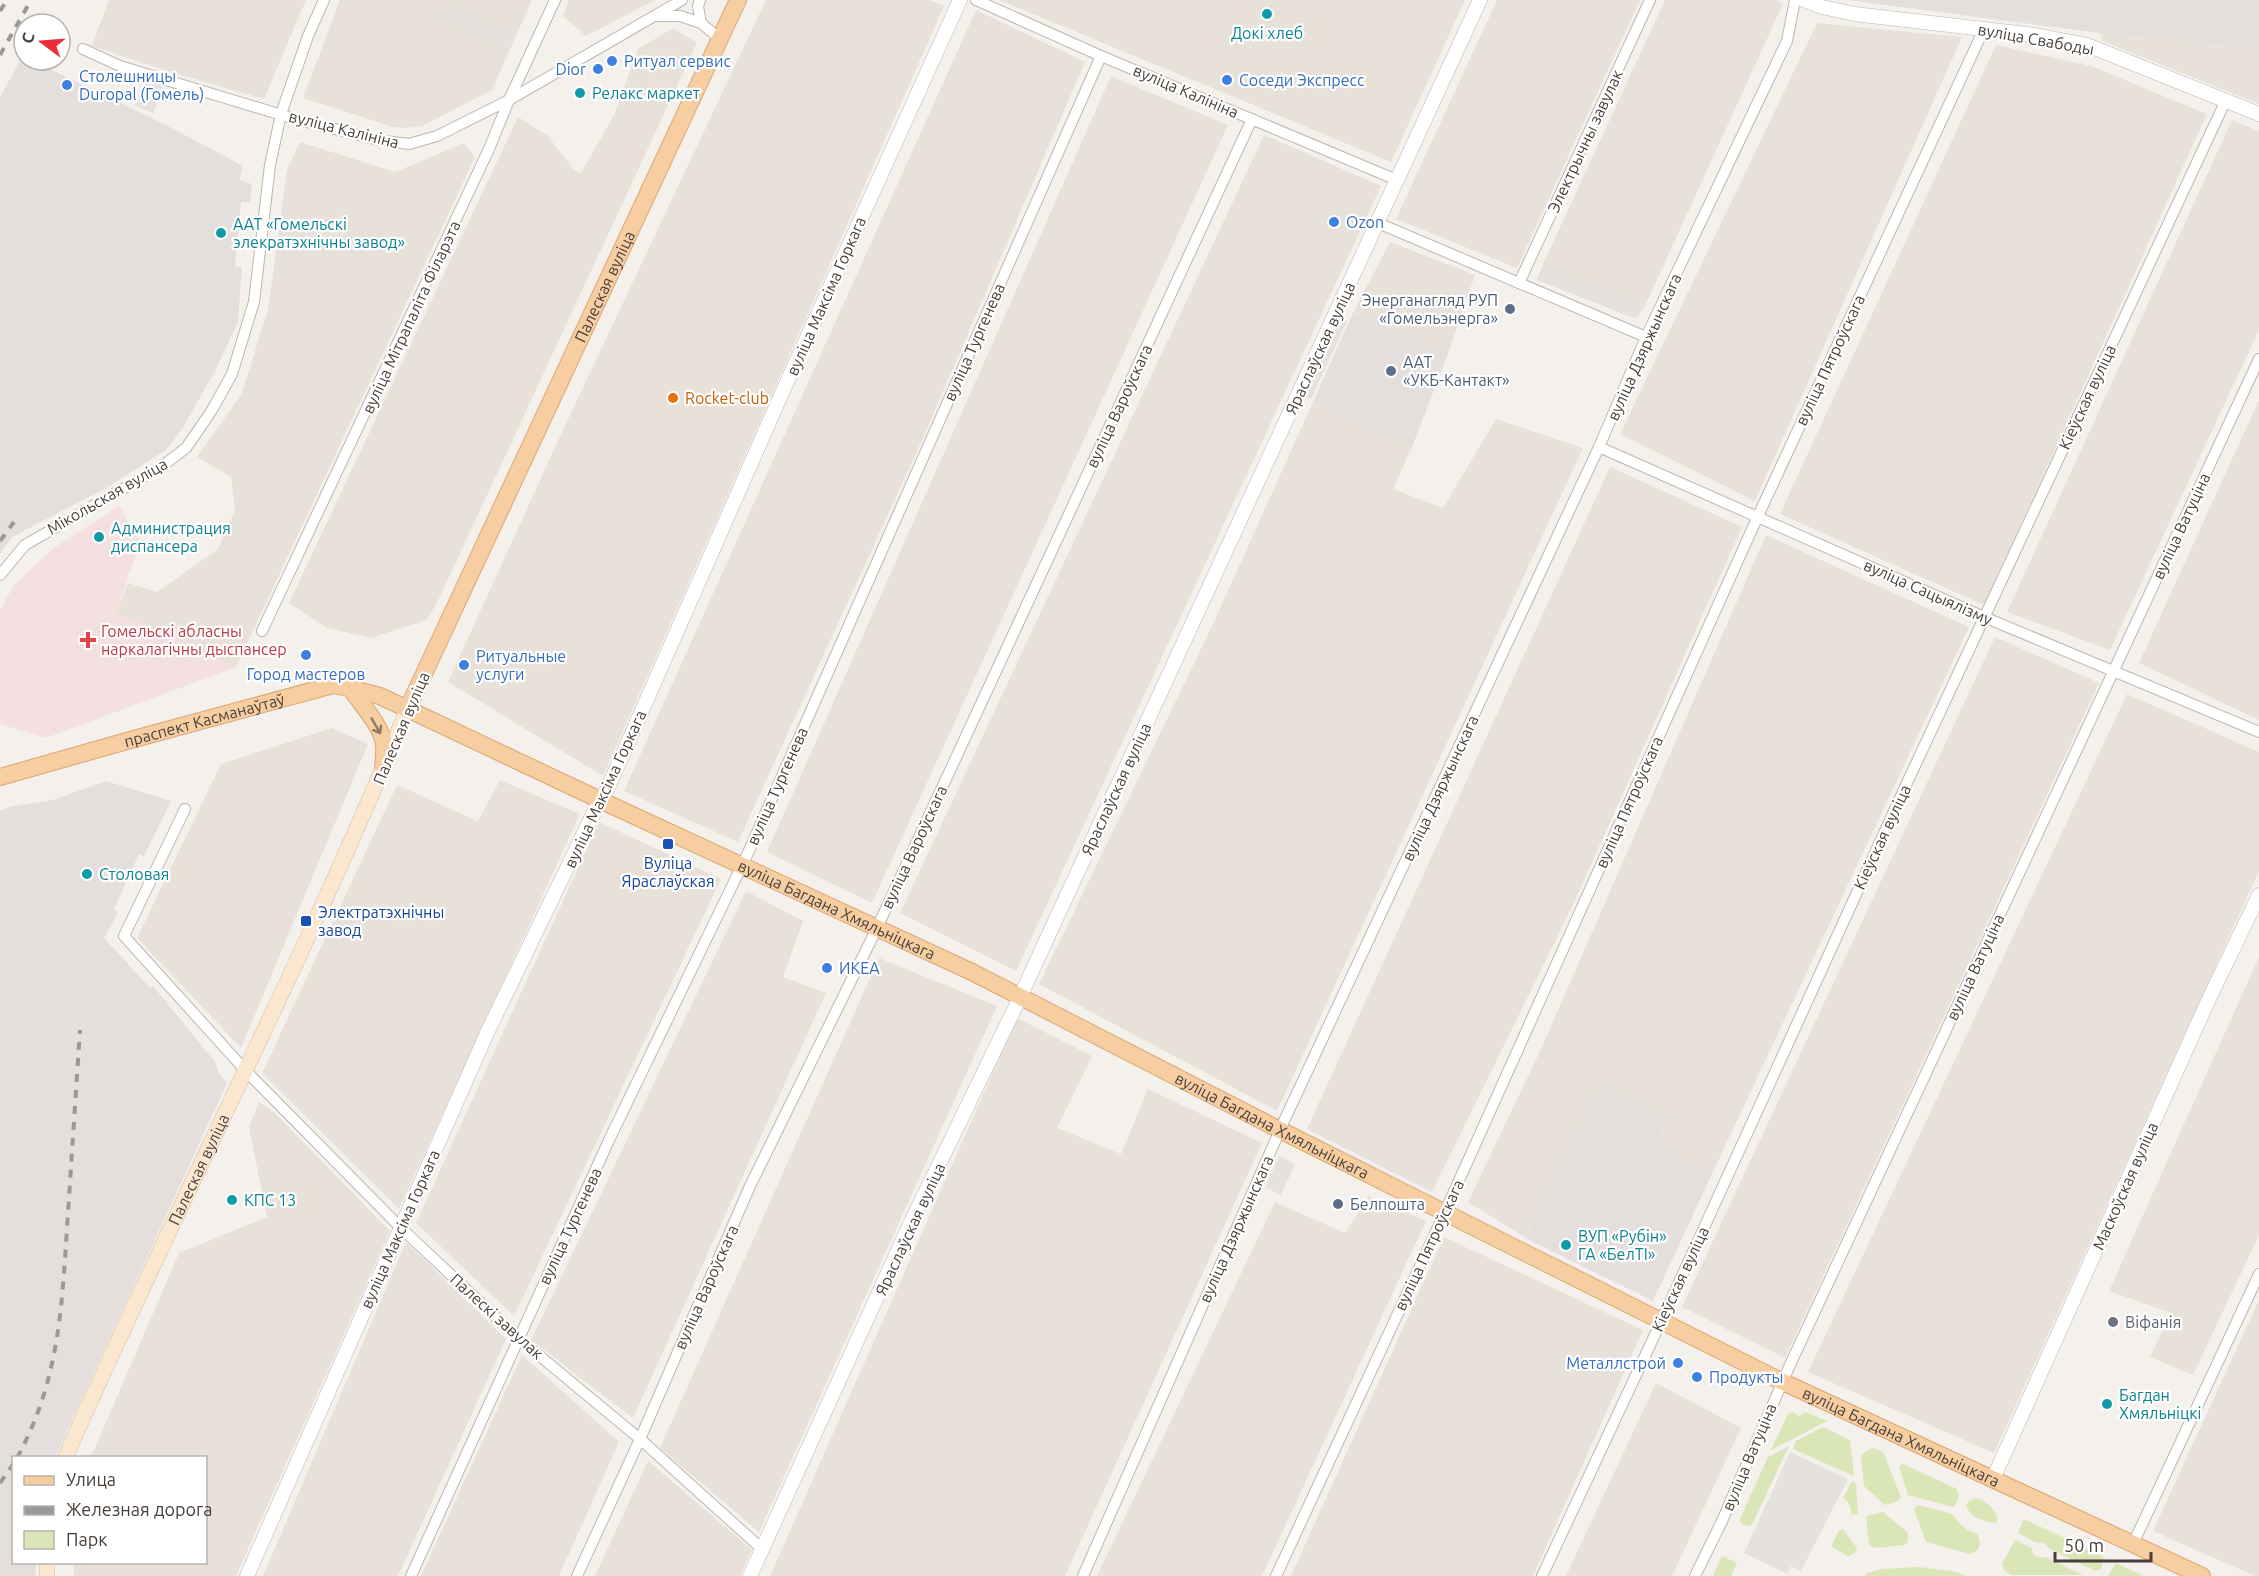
<svg xmlns="http://www.w3.org/2000/svg" width="2259" height="1576" font-family="Ubuntu,sans-serif">
<style>
.residential{fill:#e8e1da}
.industrial{fill:#e4dfdc}
.medical{fill:#f4e0e1}
.green{fill:#dae5b8}
.parking{fill:#e4e1df}
.lines{fill:none;stroke-linecap:round;stroke-linejoin:round}
.minor-casing{stroke:#bfb6ae;stroke-width:12}
.tertiary-casing{stroke:#bfb6ae;stroke-width:15}
.secondary-casing{stroke:#d3bca0;stroke-width:16}
.primary-casing{stroke:#dca672;stroke-width:18}
.minor{stroke:#fff;stroke-width:10}
.tertiary{stroke:#fff;stroke-width:14}
.secondary{stroke:#fbe7cf;stroke-width:15}
.primary{stroke:#f7cda2;stroke-width:16}
.rail{stroke:#999;stroke-width:4;stroke-dasharray:8 8;stroke-linecap:butt}
.oneway{stroke:#8e7863}
.culture-dot{fill:#0f9aa8;stroke:#fff;stroke-width:2}
.shop-dot{fill:#3f7fe0;stroke:#fff;stroke-width:2}
.service-dot{fill:#5c6f8a;stroke:#fff;stroke-width:2}
.food-dot{fill:#e8710a;stroke:#fff;stroke-width:2}
.health-dot{fill:#e0444e;stroke:#fff;stroke-width:2}
.transit-dot{fill:#1a4fb4;stroke:#fff;stroke-width:2}
.worship-dot{fill:#6b7280;stroke:#fff;stroke-width:2}
.labels{text-anchor:middle;dominant-baseline:central;stroke-width:4.5;stroke-linejoin:round;paint-order:stroke}
.culture-label{font-size:16px;fill:#0d838f;stroke:#fff;text-anchor:start}
.street-label{font-size:16px;fill:#483f39;stroke:#fff}
.shop-label{font-size:16px;fill:#366cbe;stroke:#fff;text-anchor:start}
.service-label{font-size:16px;fill:#4e5e75;stroke:#fff;text-anchor:start}
.food-label{font-size:16px;fill:#c56008;stroke:#fff;text-anchor:start}
.health-label{font-size:16px;fill:#be3a42;stroke:#fff;text-anchor:start}
.transit-label{font-size:16px;fill:#164399;stroke:#fff}
.worship-label{font-size:16px;fill:#5b616d;stroke:#fff;text-anchor:start}
</style>
<rect width="100%" height="100%" fill="#f4f0eb"/>
<g class="residential">
<path d="M 109,0 L 306,0 L 264,99 L 170,72 L 92,46 Z"/>
<path d="M 340,0 L 532,0 L 492,90 L 422,126 L 407,128 L 393,127 L 303,98 Z"/>
<path d="M 569,0 L 655,0 L 586,36 L 563,16 Z"/>
<path d="M 766,0 L 929,0 L 944,6 L 603,776 L 448,682 L 562,432 Z"/>
<path d="M 999,0 L 1465,0 L 1391,162 Z"/>
<path d="M 1497,0 L 1640,0 L 1517,268 L 1396,219 Z"/>
<path d="M 1665,0 L 1777,0 L 1783,4 L 1645,306 L 1543,264 Z"/>
<path d="M 976,10 L 1085,62 L 923,438 L 738,842 L 624,791 Z"/>
<path d="M 1817,23 L 1962,37 L 1755,501 L 1620,434 Z"/>
<path d="M 673,28 L 697,43 L 436,605 L 426,620 L 371,638 L 327,628 L 289,603 L 518,117 L 548,136 L 574,170 L 581,173 L 614,115 L 638,49 Z"/>
<path d="M 2100,33 L 2259,49 L 2259,104 L 2102,41 Z"/>
<path d="M 1996,45 L 2091,66 L 2207,114 L 1984,605 L 1780,514 Z"/>
<path d="M 1111,76 L 1228,125 L 872,903 L 767,852 Z"/>
<path d="M 2232,120 L 2259,131 L 2259,330 L 2110,650 L 2007,612 Z"/>
<path d="M 1264,135 L 1381,186 L 1016,971 L 900,913 Z"/>
<path d="M 300,142 L 395,172 L 464,143 L 475,157 L 236,667 L 116,613 L 128,583 L 157,592 L 218,549 L 235,510 L 231,477 L 197,457 L 241,395 L 268,310 L 287,170 Z"/>
<path d="M 1390,242 L 1475,275 L 1448,354 L 1353,313 Z"/>
<path d="M 2259,400 L 2259,720 L 2139,663 Z"/>
<path d="M 1313,402 L 1412,447 L 1393,489 L 1443,508 L 1496,419 L 1583,448 L 1277,1111 L 1039,984 L 1213,624 Z"/>
<path d="M 1610,467 L 1742,527 L 1573,905 L 1432,1192 L 1307,1129 Z"/>
<path d="M 1766,535 L 1969,627 L 1712,1174 L 1653,1144 L 1667,1116 L 1535,1219 L 1526,1238 L 1468,1202 L 1541,1049 Z"/>
<path d="M 1995,637 L 2099,683 L 1785,1358 L 1682,1307 Z"/>
<path d="M 2127,694 L 2259,752 L 2259,871 L 1994,1453 L 1808,1372 Z"/>
<path d="M 332,728 L 368,744 L 241,1048 L 137,938 L 221,764 Z"/>
<path d="M 500,780 L 580,814 L 399,1209 L 262,1073 L 397,785 L 478,821 Z"/>
<path d="M 599,822 L 721,879 L 514,1316 L 416,1223 Z"/>
<path d="M 746,891 L 803,921 L 783,977 L 826,993 L 633,1418 L 531,1340 Z"/>
<path d="M 2259,957 L 2259,1235 L 2193,1375 L 2150,1357 L 2171,1313 L 2109,1291 Z"/>
<path d="M 879,958 L 997,1006 L 759,1532 L 660,1448 Z"/>
<path d="M 1017,1018 L 1092,1056 L 1057,1128 L 1121,1154 L 1148,1089 L 1262,1143 L 1065,1576 L 770,1576 Z"/>
<path d="M 259,1102 L 275,1113 L 390,1231 L 236,1576 L 74,1576 L 74,1563 L 206,1562 L 206,1458 L 91,1457 L 179,1253 L 267,1217 L 249,1127 Z"/>
<path d="M 1369,1196 L 1426,1221 L 1262,1576 L 1097,1576 L 1275,1202 L 1345,1233 Z"/>
<path d="M 1444,1237 L 1643,1330 L 1533,1576 L 1291,1576 Z"/>
<path d="M 406,1242 L 506,1339 L 398,1576 L 263,1576 Z"/>
<path d="M 2259,1300 L 2259,1576 L 2255,1576 L 2153,1531 Z"/>
<path d="M 522,1355 L 619,1442 L 559,1576 L 421,1576 Z"/>
<path d="M 1656,1383 L 1741,1428 L 1672,1576 L 1566,1576 Z"/>
<path d="M 648,1461 L 752,1550 L 740,1576 L 595,1576 Z"/>
</g>
<g class="industrial">
<path d="M 1847,0 L 2259,0 L 2259,49 L 2100,33 Z"/>
<path d="M 23,56 L 24,60 L 31,60 L 164,124 L 243,166 L 239,180 L 252,184 L 250,202 L 241,202 L 235,267 L 242,267 L 238,322 L 215,371 L 182,429 L 167,449 L 108,487 L 12,537 L 0,554 L 0,97 Z"/>
<path d="M 1353,313 L 1448,354 L 1412,447 L 1313,402 Z"/>
<path d="M 106,781 L 171,801 L 144,856 L 139,854 L 114,909 L 118,913 L 104,938 L 150,988 L 153,986 L 215,1062 L 219,1073 L 227,1083 L 55,1457 L 14,1458 L 14,1562 L 36,1563 L 35,1576 L 0,1576 L 0,811 L 9,807 L 53,800 Z"/>
<path d="M 1601,1085 L 1668,1115 L 1654,1144 L 1712,1174 L 1653,1301 L 1526,1238 Z"/>
</g>
<path class="medical" d="M 119,506 L 140,542 L 116,613 L 236,667 L 46,738 L 0,724 L 0,610 L 14,585 L 55,547 Z"/>
<g class="green">
<path d="M 1792,1412 L 1799,1416 L 1806,1412 L 1827,1421 L 1771,1450 L 1788,1414 Z"/>
<path d="M 1823,1427 L 1850,1440 L 1854,1476 L 1793,1449 L 1796,1441 Z"/>
<path d="M 1789,1446 L 1753,1523 L 1749,1526 L 1742,1525 L 1740,1519 L 1768,1457 Z"/>
<path d="M 1872,1448 L 1883,1452 L 1901,1497 L 1898,1501 L 1885,1505 L 1864,1486 L 1861,1458 L 1862,1454 Z"/>
<path d="M 1903,1464 L 1957,1489 L 1959,1497 L 1954,1507 L 1908,1495 L 1899,1466 Z"/>
<path d="M 1852,1481 L 1856,1483 L 1858,1513 L 1852,1515 L 1849,1503 L 1843,1498 Z"/>
<path d="M 1976,1498 C 1988,1501 1993,1508 1998,1518 L 1996,1523 C 1983,1521 1971,1519 1966,1505 L 1969,1501 Z"/>
<path d="M 1918,1505 L 1952,1514 C 1959,1524 1965,1530 1977,1534 C 1982,1543 1980,1551 1970,1554 L 1926,1542 L 1914,1509 Z"/>
<path d="M 1883,1512 L 1908,1533 L 1908,1542 L 1904,1545 L 1874,1548 L 1869,1545 L 1866,1516 Z"/>
<path d="M 2026,1520 L 2100,1555 L 2104,1558 L 2101,1569 L 2095,1571 L 2048,1548 L 2045,1543 L 2035,1542 L 2018,1533 L 2023,1521 Z"/>
<path d="M 1843,1529 L 1857,1548 L 1855,1553 L 1848,1556 L 1833,1548 L 1832,1544 L 1839,1530 Z"/>
<path d="M 2015,1540 L 2032,1548 L 2033,1554 L 2037,1557 L 2045,1557 L 2083,1575 L 2011,1575 L 2004,1570 L 2002,1564 Z"/>
<path d="M 1722,1556 L 1737,1563 L 1731,1576 L 1713,1576 Z"/>
<path d="M 2116,1563 L 2144,1576 L 2108,1576 Z"/>
<path d="M 1918,1567 L 1952,1571 L 1967,1576 L 1865,1576 L 1867,1573 L 1881,1569 Z"/>
</g>
<g class="parking">
<path d="M 449,5 L 516,34 L 510,48 L 443,19 Z"/>
<path d="M 145,77 L 164,84 L 153,113 L 135,106 Z"/>
<path d="M 1543,264 L 1645,306 L 1636,319 L 1537,280 Z"/>
<path d="M 1338,317 L 1347,321 L 1311,399 L 1303,396 Z"/>
<path d="M 1279,1156 L 1295,1164 L 1281,1195 L 1265,1187 Z"/>
<path d="M 1790,1452 L 1848,1479 L 1801,1571 L 1791,1566 L 1787,1574 L 1744,1553 Z"/>
</g>
<g class="lines">
<defs>
<g id="minor">
<path d="M 700,0 L 698,6 L 701,23"/>
<path d="M 976,0 L 1101,56 L 1397,180"/>
<path d="M 656,16 L 680,16 L 701,23 L 720,39"/>
<path d="M 83,49 L 120,66 L 295,119 L 378,140 L 409,144 L 437,136 L 509,100 L 682,0"/>
<path d="M 1378,223 L 1646,337"/>
<path d="M 1519,283 L 1650,0"/>
<path d="M 1599,447 L 1984,617 L 2259,732"/>
<path d="M 0,575 L 25,545 L 161,467 L 186,448 L 212,410 L 232,374 L 254,302 L 270,165 L 281,114 L 308,36 L 324,0"/>
<path d="M 262,631 L 489,149 L 509,100 L 555,0"/>
<path d="M 185,809 L 124,936 L 245,1070 L 400,1227 L 518,1338 L 640,1439 L 762,1549"/>
<path d="M 2133,1544 L 2259,1274"/>
<path d="M 411,1576 L 610,1138 L 748,853 L 1101,56"/>
<path d="M 577,1576 L 640,1439 L 750,1186 L 877,928 L 1252,119"/>
<path d="M 1083,1576 L 1284,1121 L 1599,447 L 1646,337 L 1787,41 L 1795,0"/>
<path d="M 1276,1576 L 1439,1225 L 1758,516 L 1984,29"/>
<path d="M 1542,1576 L 1666,1311 L 1906,785 L 2226,100"/>
<path d="M 1695,1576 L 1722,1521 L 1789,1367 L 2259,359"/>
</g>
<g id="tertiary">
<path d="M 1803,0 L 1822,7 L 1854,14 L 2035,35 L 2087,45 L 2259,114"/>
<path d="M 1993,1479 L 2208,1001 L 2259,895"/>
<path d="M 247,1576 L 487,1033 L 600,800 L 607,790 L 782,393 L 960,0"/>
<path d="M 750,1576 L 912,1220 L 1014,1010 L 1480,0"/>
</g>
<g id="secondary">
<path id="s1" d="M 65,1458 C 176,1206 304,962 408,708"/>
<path d="M 47,1576 L 47,1562"/>
</g>
<g id="primary">
<path d="M 350,688 C 361,704 382,726 384,745 C 385,753 383,762 383,769"/>
<path id="s2" d="M 408,708 L 738,0"/>
<path id="s3" d="M 0,777 L 134,739 L 333,685 L 350,688 L 380,696 L 600,800 L 972,972 L 1280,1130 L 1783,1382 L 2202,1576"/>
</g>
</defs>
<use href="#minor" class="minor-casing"/>
<use href="#tertiary" class="tertiary-casing"/>
<use href="#secondary" class="secondary-casing"/>
<use href="#primary" class="primary-casing"/>
<use href="#minor" class="minor"/>
<use href="#tertiary" class="tertiary"/>
<use href="#secondary" class="secondary"/>
<use href="#primary" class="primary"/>
<g class="rail">
<path d="M 0,11 L 7,0"/>
<path d="M 0,55 L 31,0"/>
<path d="M 0,541 L 14,522"/>
<path d="M 17,1458 C 61,1377 62,1302 68,1213 C 72,1152 76,1091 80,1030"/>
<path d="M 0,1483 L 14,1463"/>
</g>
</g>
<defs><path id="oneway-shaft" d="M-6 0H5M1.5-3L5.5 0L1.5 3" fill="none" stroke-width="1.6" stroke-linecap="round" stroke-linejoin="round" transform="scale(1.5)"/></defs>
<use class="oneway" href="#oneway-shaft" transform="translate(376 726) rotate(60)"/>
<g class="culture-dot">
<circle cx="1267" cy="14" r="6"/>
<circle cx="580" cy="93" r="6"/>
<circle cx="221" cy="233" r="6"/>
<circle cx="99" cy="537" r="6"/>
<circle cx="87" cy="874" r="6"/>
<circle cx="232" cy="1200" r="6"/>
<circle cx="1566" cy="1245" r="6"/>
<circle cx="2107" cy="1404" r="6"/>
</g>
<g class="shop-dot">
<circle cx="612" cy="61" r="6"/>
<circle cx="598" cy="69" r="6"/>
<circle cx="1227" cy="80" r="6"/>
<circle cx="67" cy="85" r="6"/>
<circle cx="1334" cy="222" r="6"/>
<circle cx="306" cy="655" r="6"/>
<circle cx="464" cy="665" r="6"/>
<circle cx="827" cy="968" r="6"/>
<circle cx="1678" cy="1363" r="6"/>
<circle cx="1697" cy="1377" r="6"/>
</g>
<g class="service-dot">
<circle cx="1510" cy="309" r="6"/>
<circle cx="1391" cy="371" r="6"/>
<circle cx="1338" cy="1204" r="6"/>
</g>
<circle class="food-dot" cx="673" cy="398" r="6"/>
<path class="health-dot" d="M85 631h6v6h6v6h-6v6h-6v-6h-6v-6h6z"/>
<g class="transit-dot">
<rect x="662" y="838" width="12" height="12" rx="3"/>
<rect x="300" y="915" width="12" height="12" rx="3"/>
</g>
<circle class="worship-dot" cx="2113" cy="1322" r="6"/>
<g class="labels">
<g class="culture-label">
<text x="1267" y="33" text-anchor="middle">Докі хлеб</text>
<text x="592" y="93">Релакс маркет</text>
<text x="233" y="224">ААТ «Гомельскі<tspan x="233" dy="18">элекратэхнічны завод»</tspan></text>
<text x="111" y="528">Администрация<tspan x="111" dy="18">диспансера</tspan></text>
<text x="99" y="874">Столовая</text>
<text x="244" y="1200">КПС 13</text>
<text x="1578" y="1236">ВУП «Рубін»<tspan x="1578" dy="18">ГА «БелТІ»</tspan></text>
<text x="2119" y="1395">Багдан<tspan x="2119" dy="18">Хмяльніцкі</tspan></text>
</g>
<g class="street-label">
<text transform="translate(2036 39) rotate(10)">вуліца Свабоды</text>
<text transform="translate(1186 91) rotate(23)">вуліца Калініна</text>
<text transform="translate(344 129) rotate(14)">вуліца Калініна</text>
<text transform="translate(1585 141) rotate(-65)">Электрычны завулак</text>
<text stroke="none"><textPath href="#s2" startOffset="465">Палеская вуліца</textPath></text>
<text transform="translate(826 296) rotate(-66)">вуліца Максіма Горкага</text>
<text transform="translate(411 317) rotate(-65)">вуліца Мітрапаліта Філарэта</text>
<text transform="translate(974 342) rotate(-66)">вуліца Тургенева</text>
<text transform="translate(1644 347) rotate(-66)">вуліца Дзяржынскага</text>
<text transform="translate(1320 348) rotate(-65)">Яраслаўская вуліца</text>
<text transform="translate(1830 360) rotate(-65)">вуліца Пятроўскага</text>
<text transform="translate(2087 397) rotate(-65)">Кіеўская вуліца</text>
<text transform="translate(1119 406) rotate(-65)">вуліца Вароўскага</text>
<text transform="translate(107 496) rotate(-30)">Мікольская вуліца</text>
<text transform="translate(2181 526) rotate(-65)">вуліца Ватуціна</text>
<text transform="translate(1928 592) rotate(24)">вуліца Сацыялізму</text>
<text stroke="none"><textPath href="#s3" startOffset="212">праспект Касманаўтаў</textPath></text>
<text transform="translate(401 728) rotate(-67)">Палеская вуліца</text>
<text transform="translate(777 786) rotate(-66)">вуліца Тургенева</text>
<text transform="translate(1440 788) rotate(-65)">вуліца Дзяржынскага</text>
<text transform="translate(605 789) rotate(-65)">вуліца Максіма Горкага</text>
<text transform="translate(1116 789) rotate(-65)">Яраслаўская вуліца</text>
<text transform="translate(1629 802) rotate(-66)">вуліца Пятроўскага</text>
<text transform="translate(1882 837) rotate(-65)">Кіеўская вуліца</text>
<text transform="translate(914 847) rotate(-65)">вуліца Вароўскага</text>
<text stroke="none"><textPath href="#s3" startOffset="898">вуліца Багдана Хмяльніцкага</textPath></text>
<text transform="translate(1975 967) rotate(-65)">вуліца Ватуціна</text>
<text stroke="none"><textPath href="#s3" startOffset="1384">вуліца Багдана Хмяльніцкага</textPath></text>
<text stroke="none"><textPath href="#s1" startOffset="318">Палеская вуліца</textPath></text>
<text transform="translate(2125 1186) rotate(-66)">Маскоўская вуліца</text>
<text transform="translate(570 1226) rotate(-65)">вуліца Тургенева</text>
<text transform="translate(400 1229) rotate(-66)">вуліца Максіма Горкага</text>
<text transform="translate(910 1229) rotate(-65)">Яраслаўская вуліца</text>
<text transform="translate(1236 1229) rotate(-66)">вуліца Дзяржынскага</text>
<text transform="translate(1429 1245) rotate(-65)">вуліца Пятроўскага</text>
<text transform="translate(1680 1279) rotate(-65)">Кіеўская вуліца</text>
<text transform="translate(706 1287) rotate(-66)">вуліца Вароўскага</text>
<text transform="translate(497 1316) rotate(42)">Палескі завулак</text>
<text stroke="none"><textPath href="#s3" startOffset="2086">вуліца Багдана Хмяльніцкага</textPath></text>
<text transform="translate(1749 1457) rotate(-67)">вуліца Ватуціна</text>
</g>
<g class="shop-label">
<text x="624" y="61">Ритуал сервис</text>
<text x="586" y="69" text-anchor="end">Dior</text>
<text x="79" y="76">Столешницы<tspan x="79" dy="18">Duropal (Гомель)</tspan></text>
<text x="1239" y="80">Соседи Экспресс</text>
<text x="1346" y="222">Ozon</text>
<text x="476" y="656">Ритуальные<tspan x="476" dy="18">услуги</tspan></text>
<text x="306" y="674" text-anchor="middle">Город мастеров</text>
<text x="839" y="968">ИКЕА</text>
<text x="1666" y="1363" text-anchor="end">Металлстрой</text>
<text x="1709" y="1377">Продукты</text>
</g>
<g class="service-label">
<text x="1498" y="300" text-anchor="end">Энерганагляд РУП<tspan x="1498" dy="18">«Гомельэнерга»</tspan></text>
<text x="1403" y="362">ААТ<tspan x="1403" dy="18">«УКБ-Кантакт»</tspan></text>
<text x="1350" y="1204">Белпошта</text>
</g>
<g class="food-label">
<text x="685" y="398">Rocket-club</text>
</g>
<g class="health-label">
<text x="101" y="631">Гомельскі абласны<tspan x="101" dy="18">наркалагічны дыспансер</tspan></text>
</g>
<g class="transit-label">
<text x="668" y="863">Вуліца<tspan x="668" dy="18">Яраслаўская</tspan></text>
<text x="318" y="912" text-anchor="start">Электратэхнічны<tspan x="318" dy="18">завод</tspan></text>
</g>
<g class="worship-label">
<text x="2125" y="1322">Віфанія</text>
</g>
</g>
<rect x="12" y="1456" width="195" height="108" fill="#ffffff" stroke="#b6b2b0" stroke-width="1.5"/>
<rect x="24" y="1476" width="30" height="9" fill="#f7cda2" stroke="#b6b2b0" stroke-width="1.5"/>
<text x="66" y="1486" font-size="18" fill="#483f39">Улица</text>
<rect x="24" y="1506" width="30" height="9" fill="#999999" stroke="#b6b2b0" stroke-width="1.5"/>
<text x="66" y="1516" font-size="18" fill="#483f39">Железная дорога</text>
<rect x="24" y="1531" width="30" height="18" fill="#dae5b8" stroke="#b6b2b0" stroke-width="1.5"/>
<text x="66" y="1546" font-size="18" fill="#483f39">Парк</text>
<g transform="translate(42 42) rotate(286)"><circle r="28" fill="#ffffff" stroke="#b6b2b0" stroke-width="1.5"/>
<path d="M0-4.5L10 22L0 15L-10 22Z" fill="#ea2d37"/>
<text y="-9" font-size="16" font-weight="bold" text-anchor="middle" fill="#483f39">С</text>
</g>
<path d="M2055 1552v9h96v-9" fill="none" stroke="#483f39" stroke-width="3"/>
<text x="2064" y="1552" font-size="18" fill="#483f39" stroke="#ffffff" stroke-width="4.5" paint-order="stroke">50 m</text>
</svg>
